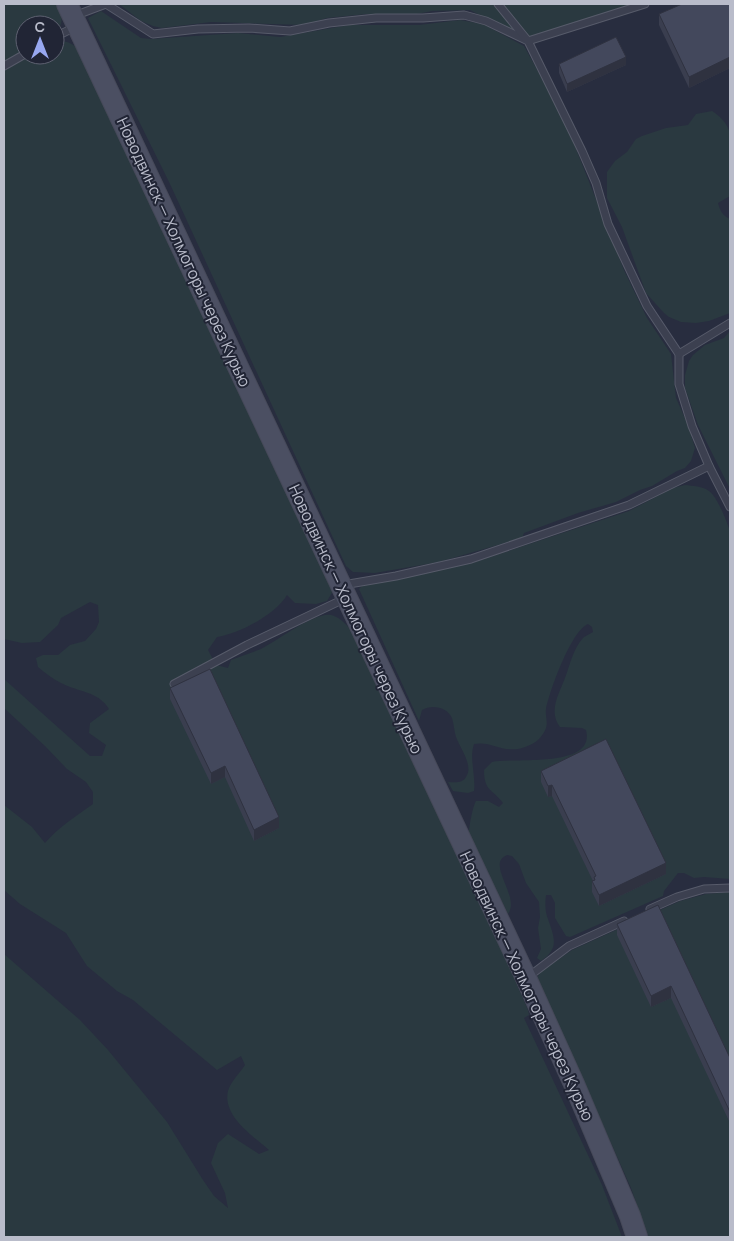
<svg xmlns="http://www.w3.org/2000/svg" width="734" height="1241" font-family="Manrope,sans-serif">
<style>
.green{fill:#2a3940}
.lines{fill:none;stroke-linecap:round;stroke-linejoin:round}
.service-casing{stroke:#575b6a;stroke-width:9}
.secondary-casing{stroke:#464959;stroke-width:22}
.service{stroke:#3c4050;stroke-width:7}
.secondary{stroke:#4b4f62;stroke-width:20}
.wall{fill:#3a3e4f}
.shaded-wall{fill:#2f3240}
.building{fill:#43485c;stroke:#2f3240}
.labels{text-anchor:middle;dominant-baseline:central;stroke-width:4;stroke-linejoin:round;paint-order:stroke}
.street-label{font-size:16px;fill:#b9bcca;stroke:#212535}
</style>
<rect width="100%" height="100%" fill="#282d3f"/>
<g class="green">
<path d="M 4,4 L 57,4 C 62,14 65,24 55,32 L 55,25 L 25,25 L 25,50 L 4,62 Z"/>
<path d="M 119,4 L 494,4 L 514,29 L 505,28 L 470,10 L 432,11 L 417,14 L 367,14 L 327,18 L 304,25 L 211,22 L 162,28 L 153,26 L 141,21 Z"/>
<path d="M 502,4 L 635,4 L 529,38 Z"/>
<path d="M 101,11 L 141,38 L 151,39 L 238,33 L 280,37 L 349,25 L 419,25 L 460,20 L 483,24 L 524,46 L 563,116 L 624,270 L 647,318 L 671,354 L 676,398 L 688,425 L 695,448 L 691,461 L 685,468 L 677,471 L 652,486 L 640,490 L 616,502 L 578,513 L 524,533 L 522,538 L 439,562 L 375,573 L 353,572 L 346,566 L 170,184 L 88,18 Z"/>
<path d="M 55,42 C 64,40 71,42 78,49 L 325,569 L 333,591 L 327,601 L 316,604 L 295,603 L 287,595 C 276,614 239,634 217,637 L 208,650 L 216,665 L 228,668 L 231,660 C 241,656 251,653 261,649 C 277,641 314,612 331,615 C 338,616 346,624 350,629 L 508,964 L 528,1010 L 529,1015 L 524,1018 L 602,1185 L 622,1237 L 4,1237 L 4,954 L 80,1020 L 108,1050 L 167,1122 L 203,1180 L 214,1196 L 228,1208 L 225,1193 L 211,1163 L 218,1143 L 228,1134 L 259,1154 L 269,1150 C 253,1136 222,1116 228,1091 C 231,1081 240,1073 245,1065 L 241,1056 L 217,1070 L 133,1000 L 117,991 L 87,966 L 66,933 L 20,904 L 4,890 L 4,805 L 32,827 L 45,843 C 59,827 76,816 93,804 L 93,792 L 86,782 L 67,769 L 45,746 L 4,708 L 4,679 L 90,756 L 102,756 L 106,745 L 89,733 L 90,723 L 109,709 C 98,691 78,692 61,683 C 53,679 45,673 38,667 L 36,658 L 43,655 L 58,655 L 70,645 L 85,641 L 96,629 L 99,622 L 98,605 L 90,602 L 61,618 L 58,625 L 40,642 L 22,643 L 4,639 L 4,71 L 32,55 L 55,55 Z"/>
<path d="M 712,111 C 720,116 727,123 730,133 L 730,196 L 718,203 C 720,211 723,216 730,219 L 730,313 L 709,321 L 696,323 L 681,322 L 669,317 L 664,313 L 646,293 L 622,227 L 607,198 L 607,172 L 615,161 L 627,152 L 636,139 L 642,136 L 666,128 L 688,125 L 696,114 Z"/>
<path d="M 730,331 L 730,489 L 698,425 L 685,388 L 685,375 L 689,361 L 693,355 L 705,345 L 724,338 Z"/>
<path d="M 685,485 C 693,486 702,486 709,491 C 718,498 726,520 730,531 L 730,879 L 704,877 L 694,878 L 684,873 L 678,873 L 664,891 L 663,896 L 570,937 L 566,936 L 555,918 L 555,903 L 551,895 L 546,895 C 545,903 545,912 548,919 C 554,937 560,948 541,961 L 537,958 L 541,949 L 538,928 L 540,917 L 539,902 L 526,883 L 519,864 L 512,856 L 507,855 C 485,864 521,896 508,914 L 469,836 C 468,831 473,805 476,801 L 488,801 L 499,807 L 503,803 C 493,789 484,792 484,770 L 492,762 C 514,757 596,769 586,730 L 582,728 L 560,727 C 548,711 559,694 565,678 C 570,665 573,649 583,638 C 585,636 590,634 593,632 L 592,627 L 588,624 C 571,631 550,690 546,709 C 545,715 548,722 546,728 C 543,736 537,742 530,745 C 505,757 494,740 474,744 C 469,759 476,775 474,791 L 468,793 L 453,791 L 448,782 C 455,782 462,784 466,777 C 474,766 460,748 456,737 C 454,731 454,724 452,718 C 447,707 432,704 422,710 L 419,721 L 359,589 L 363,585 L 472,563 L 629,511 L 673,488 Z"/>
<path d="M 730,892 L 730,1237 L 648,1237 L 631,1188 L 537,977 L 542,971 L 572,950 L 680,901 L 706,894 Z"/>
</g>
<g class="lines">
<defs>
<g id="service">
<path d="M 106,4 L 153,34 L 198,29 L 249,28 L 290,31 L 329,23 L 376,18 L 423,18 L 464,15 L 486,21 L 528,41 L 582,151 L 596,183 L 608,224 L 647,306 L 679,354 L 679,384 L 692,426 L 709,466 L 730,507"/>
<path d="M 498,4 L 528,41 L 645,4"/>
<path d="M 74,16 L 106,4"/>
<path d="M 55,37 L 75,27"/>
<path d="M 4,66 L 25,54"/>
<path d="M 679,354 L 730,323"/>
<path d="M 343,585 L 396,576 L 471,559 L 629,505 L 709,466"/>
<path d="M 174,684 L 247,645 L 346,598"/>
<path d="M 650,909 L 677,897 L 704,889 L 730,888"/>
<path d="M 528,977 L 569,946 L 624,921"/>
</g>
<path id="secondary" d="M 67,4 L 526,978 L 574,1084 L 630,1216 L 637,1237"/>
</defs>
<use href="#service" class="service-casing"/>
<use href="#secondary" class="secondary-casing"/>
<use href="#service" class="service"/>
<use href="#secondary" class="secondary"/>
</g>
<g class="wall">
<path d="M 730,4 L 730,68 L 689,88 L 659,25 L 659,14 Z"/>
<path d="M 559,64 L 626,65 L 567,92 L 559,73 Z"/>
<path d="M 170,688 L 279,828 L 254,841 L 225,777 L 211,784 L 170,699 Z"/>
<path d="M 541,771 L 666,874 L 599,906 L 592,892 L 592,881 L 593,881 L 552,796 L 548,797 L 541,782 Z"/>
<path d="M 658,905 L 730,1058 L 730,1123 L 671,998 L 651,1007 L 617,935 L 617,924 Z"/>
</g>
<g class="shaded-wall">
<path d="M 626,57 L 626,65 L 567,92 L 567,84 Z"/>
<path d="M 730,57 L 730,68 L 689,88 L 689,77 Z"/>
<path d="M 225,766 L 225,777 L 211,784 L 211,773 Z"/>
<path d="M 552,785 L 552,796 L 548,797 L 548,786 Z"/>
<path d="M 279,817 L 279,828 L 254,841 L 254,830 Z"/>
<path d="M 666,863 L 666,874 L 599,906 L 599,895 Z"/>
<path d="M 671,986 L 671,998 L 651,1007 L 651,996 Z"/>
</g>
<g class="building">
<path d="M 682,4 L 730,4 L 730,57 L 689,77 L 659,14 Z"/>
<path d="M 616,37 L 626,57 L 567,84 L 559,64 Z"/>
<path d="M 210,669 L 279,817 L 254,830 L 225,766 L 211,773 L 170,688 Z"/>
<path d="M 606,739 L 666,863 L 599,895 L 592,881 L 595,880 L 594,877 L 596,876 L 552,785 L 548,786 L 541,771 Z"/>
<path d="M 658,905 L 730,1058 L 730,1112 L 671,986 L 651,996 L 617,924 Z"/>
</g>
<g class="labels">
<g class="street-label">
<text transform="translate(184 252) rotate(65)">Новодвинск — Холмогоры через Курью</text>
<text transform="translate(356 619) rotate(65)">Новодвинск — Холмогоры через Курью</text>
<text transform="translate(527 986) rotate(65)">Новодвинск — Холмогоры через Курью</text>
</g>
</g>
<rect width="734" height="1241" fill="none" stroke="#b9bcca" stroke-width="10"/>
<g transform="translate(40 40)"><circle r="24" fill="#212535" stroke="#5e6171"/>
<path d="M0-4L9 19L0 12L-9 19Z" fill="#98a8f0"/>
<text y="-8" font-size="14" font-weight="bold" text-anchor="middle" fill="#b9bcca">С</text>
</g>
</svg>
